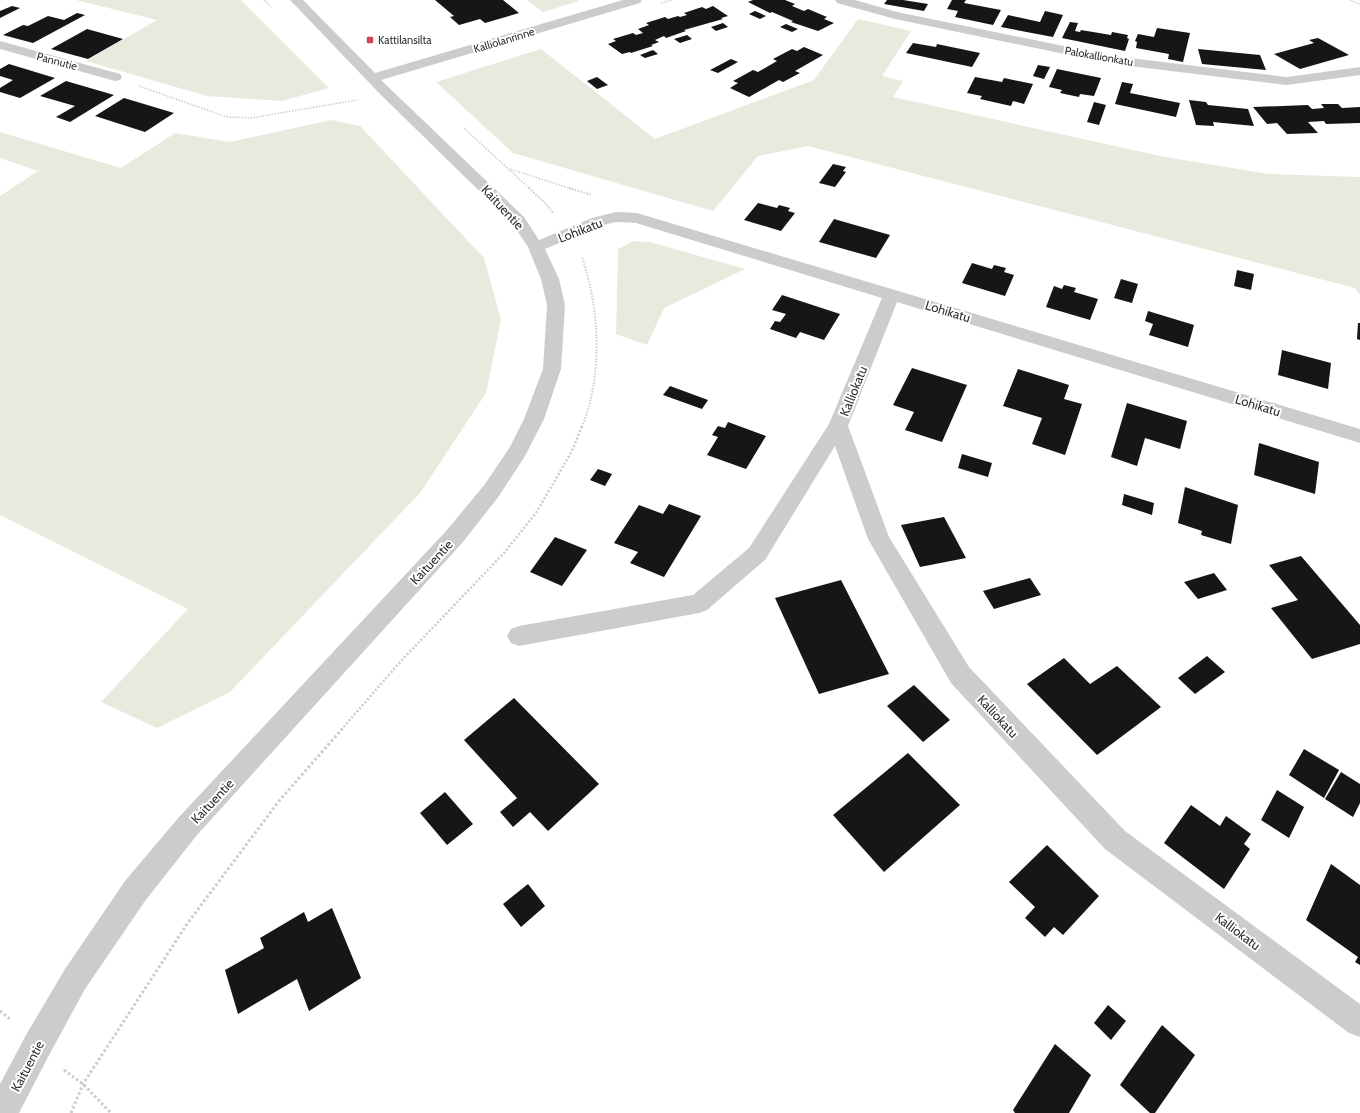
<svg xmlns="http://www.w3.org/2000/svg" width="1360" height="1113" font-family="Cabin,sans-serif">
<style>
.green{fill:#e6ebde}
.building{fill:#161616}
.lines{fill:none;stroke-linecap:round;stroke-linejoin:round}
.path-far3{stroke:#ccc;stroke-width:1.5;stroke-dasharray:1.5 1.5;stroke-linecap:butt}
.path-far2{stroke:#ccc;stroke-width:2;stroke-dasharray:1.5 1.5;stroke-linecap:butt}
.path-far1{stroke:#ccc;stroke-width:2.5;stroke-dasharray:2 2;stroke-linecap:butt}
.path{stroke:#ccc;stroke-width:3;stroke-dasharray:2.5 2.5;stroke-linecap:butt}
.minor{fill:#ccc;fill-rule:evenodd}
.poi-dot{fill:#d44359;stroke:#fff;stroke-width:1.5}
.labels{text-anchor:middle;dominant-baseline:central;stroke-width:4;stroke-linejoin:round;paint-order:stroke}
.far-poi-label{font-size:11px;fill:#2f2f2f;stroke:#fff;text-anchor:start}
.far-street-label{font-size:11px;fill:#2f2f2f;stroke:#fff}
.street-label{font-size:13px;fill:#2f2f2f;stroke:#fff}
</style>
<rect width="100%" height="100%" fill="#fff"/>
<g class="green">
<path d="M 76,0 L 241,0 L 329,88 L 282,101 L 207,96 L 86,61 L 157,20 Z"/>
<path d="M 527,0 L 578,0 L 579,1 L 543,12 Z"/>
<path d="M 858,19 L 911,31 L 882,76 L 903,81 L 893,97 L 1165,157 L 1269,174 L 1360,177 L 1360,295 L 1355,288 L 808,146 L 758,156 L 713,211 L 513,153 L 436,82 L 541,49 L 655,139 L 814,80 Z"/>
<path d="M 331,120 L 360,126 L 484,258 L 501,320 L 486,393 L 420,493 L 230,692 L 157,728 L 101,702 L 188,609 L 0,515 L 0,196 L 38,171 L 0,158 L 0,132 L 121,168 L 175,133 L 230,142 Z"/>
<path d="M 633,241 L 650,242 L 745,269 L 664,308 L 647,345 L 616,334 L 618,249 Z"/>
</g>
<g class="building">
<path d="M 435,0 L 503,0 L 519,13 L 485,23 L 480,19 L 459,25 L 450,17 L 454,16 Z"/>
<path d="M 753,0 L 785,0 L 795,4 L 792,6 L 804,11 L 808,9 L 827,17 L 824,19 L 834,23 L 818,31 L 791,22 L 793,21 L 772,12 L 770,13 L 748,2 Z"/>
<path d="M 887,0 L 903,0 L 928,4 L 924,11 L 884,4 Z"/>
<path d="M 952,0 L 966,0 L 964,3 L 1001,10 L 993,25 L 955,17 L 958,11 L 947,9 Z"/>
<path d="M 12,6 L 20,8 L 0,18 L 0,11 Z"/>
<path d="M 713,6 L 728,16 L 721,18 L 723,19 L 684,30 L 686,31 L 666,38 L 664,36 L 655,40 L 659,42 L 651,45 L 653,46 L 631,53 L 630,52 L 622,54 L 608,44 L 616,41 L 613,39 L 633,33 L 636,35 L 643,33 L 638,29 L 649,25 L 646,23 L 665,17 L 668,19 L 678,16 L 680,17 L 687,15 L 684,13 L 702,7 L 706,9 Z"/>
<path d="M 755,11 L 766,16 L 760,19 L 749,14 Z"/>
<path d="M 1045,11 L 1063,15 L 1053,37 L 1001,27 L 1008,15 L 1040,22 Z"/>
<path d="M 77,13 L 85,15 L 33,43 L 3,35 L 23,25 L 28,26 L 48,16 L 64,20 Z"/>
<path d="M 1070,22 L 1078,23 L 1075,31 L 1080,32 L 1081,30 L 1111,35 L 1112,32 L 1128,35 L 1127,38 L 1129,39 L 1125,51 L 1062,38 Z"/>
<path d="M 723,23 L 728,27 L 716,31 L 711,27 Z"/>
<path d="M 786,24 L 798,29 L 792,32 L 780,27 Z"/>
<path d="M 1157,28 L 1190,33 L 1183,62 L 1168,59 L 1169,54 L 1136,48 L 1137,42 L 1135,41 L 1138,34 L 1154,37 Z"/>
<path d="M 87,29 L 123,39 L 88,59 L 51,49 Z"/>
<path d="M 687,35 L 692,39 L 680,43 L 674,39 Z"/>
<path d="M 1318,38 L 1349,55 L 1300,69 L 1274,54 L 1314,43 L 1309,40 Z"/>
<path d="M 913,43 L 936,47 L 937,44 L 980,53 L 972,67 L 906,53 Z"/>
<path d="M 804,47 L 823,55 L 795,71 L 800,73 L 783,82 L 779,80 L 749,97 L 730,88 L 738,83 L 733,81 L 753,70 L 758,72 L 777,61 L 773,59 L 792,49 L 797,51 Z"/>
<path d="M 1198,49 L 1260,55 L 1266,70 L 1202,64 Z"/>
<path d="M 653,50 L 658,54 L 645,58 L 640,55 Z"/>
<path d="M 731,59 L 738,62 L 718,73 L 710,70 Z"/>
<path d="M 9,64 L 55,78 L 20,98 L 0,92 L 0,88 L 13,80 L 0,76 L 0,69 Z"/>
<path d="M 1038,65 L 1050,67 L 1044,79 L 1033,76 Z"/>
<path d="M 1057,69 L 1101,78 L 1094,96 L 1080,94 L 1079,97 L 1060,93 L 1062,90 L 1049,87 Z"/>
<path d="M 597,77 L 608,85 L 597,89 L 587,81 Z"/>
<path d="M 975,77 L 1002,82 L 1004,78 L 1033,84 L 1024,104 L 1013,101 L 1011,106 L 980,99 L 982,96 L 967,93 Z"/>
<path d="M 66,81 L 114,95 L 70,122 L 56,117 L 75,106 L 40,96 Z"/>
<path d="M 1122,82 L 1133,84 L 1130,93 L 1180,103 L 1176,117 L 1115,104 Z"/>
<path d="M 124,98 L 174,113 L 145,132 L 95,116 Z"/>
<path d="M 1189,100 L 1206,102 L 1208,105 L 1248,109 L 1254,126 L 1213,122 L 1214,126 L 1196,125 Z"/>
<path d="M 1094,102 L 1106,105 L 1099,125 L 1087,122 Z"/>
<path d="M 1321,104 L 1338,104 L 1342,108 L 1360,107 L 1360,123 L 1326,124 L 1324,121 L 1308,122 L 1318,133 L 1287,134 L 1277,123 L 1267,124 L 1253,107 L 1308,105 L 1312,109 L 1324,108 Z"/>
<path d="M 833,164 L 846,167 L 843,171 L 846,172 L 835,187 L 819,183 Z"/>
<path d="M 758,203 L 777,208 L 779,205 L 790,208 L 788,211 L 795,213 L 781,231 L 744,220 Z"/>
<path d="M 834,219 L 890,235 L 876,258 L 819,242 Z"/>
<path d="M 972,263 L 992,269 L 994,265 L 1006,268 L 1004,272 L 1014,275 L 1005,296 L 962,283 Z"/>
<path d="M 1237,270 L 1254,274 L 1251,290 L 1234,286 Z"/>
<path d="M 1121,279 L 1138,284 L 1132,303 L 1114,298 Z"/>
<path d="M 1064,285 L 1076,288 L 1074,292 L 1098,299 L 1090,320 L 1046,307 L 1054,286 L 1062,289 Z"/>
<path d="M 782,295 L 840,314 L 824,340 L 800,332 L 796,338 L 770,329 L 775,321 L 780,322 L 786,314 L 772,310 Z"/>
<path d="M 1148,311 L 1194,325 L 1188,347 L 1149,335 L 1153,324 L 1145,321 Z"/>
<path d="M 1358,323 L 1360,323 L 1360,340 L 1357,339 Z"/>
<path d="M 1282,350 L 1331,363 L 1328,389 L 1278,375 Z"/>
<path d="M 912,368 L 967,385 L 942,442 L 905,430 L 914,412 L 893,405 Z"/>
<path d="M 1018,369 L 1069,385 L 1064,399 L 1082,404 L 1065,455 L 1032,444 L 1042,418 L 1003,406 Z"/>
<path d="M 670,386 L 708,400 L 702,409 L 663,395 Z"/>
<path d="M 1127,403 L 1187,421 L 1180,449 L 1145,438 L 1137,466 L 1111,457 Z"/>
<path d="M 728,422 L 766,436 L 746,469 L 707,455 L 718,437 L 712,435 L 718,426 L 725,428 Z"/>
<path d="M 1259,443 L 1319,462 L 1315,494 L 1254,475 Z"/>
<path d="M 962,454 L 992,463 L 988,477 L 958,468 Z"/>
<path d="M 598,469 L 612,474 L 605,486 L 590,480 Z"/>
<path d="M 1185,487 L 1238,505 L 1231,544 L 1201,535 L 1202,531 L 1178,523 Z"/>
<path d="M 1124,494 L 1154,503 L 1152,515 L 1122,505 Z"/>
<path d="M 669,504 L 701,516 L 664,577 L 630,563 L 638,552 L 614,543 L 639,505 L 663,514 Z"/>
<path d="M 944,517 L 966,558 L 920,567 L 901,525 Z"/>
<path d="M 555,537 L 587,550 L 562,586 L 530,572 Z"/>
<path d="M 1301,556 L 1360,625 L 1360,644 L 1312,659 L 1271,608 L 1298,600 L 1269,565 Z"/>
<path d="M 1214,573 L 1227,590 L 1198,599 L 1184,582 Z"/>
<path d="M 1030,578 L 1041,595 L 994,609 L 983,591 Z"/>
<path d="M 841,580 L 889,674 L 819,694 L 775,598 Z"/>
<path d="M 1207,656 L 1225,672 L 1195,694 L 1178,678 Z"/>
<path d="M 1064,658 L 1090,684 L 1117,666 L 1161,707 L 1097,755 L 1027,684 Z"/>
<path d="M 914,685 L 950,720 L 923,742 L 887,706 Z"/>
<path d="M 514,698 L 599,784 L 548,831 L 530,812 L 513,827 L 500,812 L 517,798 L 464,740 Z"/>
<path d="M 1304,749 L 1339,770 L 1324,798 L 1289,775 Z"/>
<path d="M 908,753 L 960,805 L 884,872 L 833,815 Z"/>
<path d="M 1341,772 L 1360,784 L 1360,803 L 1353,817 L 1325,799 Z"/>
<path d="M 1277,790 L 1304,807 L 1289,838 L 1261,820 Z"/>
<path d="M 445,792 L 473,824 L 447,845 L 420,813 Z"/>
<path d="M 1191,805 L 1220,826 L 1226,816 L 1251,834 L 1244,844 L 1250,849 L 1224,889 L 1164,843 Z"/>
<path d="M 1047,845 L 1099,896 L 1063,935 L 1054,927 L 1045,937 L 1025,918 L 1035,907 L 1009,882 Z"/>
<path d="M 1331,864 L 1360,885 L 1360,965 L 1355,962 L 1358,957 L 1306,920 Z"/>
<path d="M 528,884 L 545,906 L 521,927 L 503,904 Z"/>
<path d="M 332,908 L 361,978 L 309,1011 L 297,979 L 238,1014 L 225,970 L 264,948 L 260,938 L 304,912 L 308,922 Z"/>
<path d="M 1108,1005 L 1126,1021 L 1111,1040 L 1094,1023 Z"/>
<path d="M 1162,1025 L 1195,1055 L 1155,1113 L 1150,1113 L 1120,1085 Z"/>
<path d="M 1055,1044 L 1091,1075 L 1069,1113 L 1015,1113 L 1013,1110 Z"/>
</g>
<g class="lines">
<g class="path-far3">
<path d="M 264,0 L 271,7"/>
<path d="M 1350,0 L 1360,4"/>
<path d="M 661,3 L 672,0"/>
<path d="M 139,86 L 227,117 L 251,118 L 357,100"/>
<path d="M 464,128 L 530,189"/>
<path d="M 510,169 L 572,189"/>
</g>
<g class="path-far2">
<path d="M 529,188 L 545,203 L 553,213"/>
<path d="M 569,188 L 592,195"/>
<path d="M 582,427 C 603,374 600,311 582,257"/>
</g>
<path class="path-far1" d="M 341,730 L 401,661 L 504,553 L 536,513 L 572,451 L 582,426"/>
<g class="path">
<path d="M 0,1011 L 11,1020"/>
<path d="M 64,1070 L 83,1084 L 111,1113"/>
<path d="M 71,1113 L 83,1084 L 187,924 L 279,801 L 342,729"/>
</g>
<g class="minor">
<path d="M 290,0 L 303,0 L 375,73 L 623,0 L 642,0 L 640,3 L 381,80 L 524,217 L 539,240 L 592,218 L 616,212 L 637,213 L 1360,429 L 1360,443 L 897,302 L 848,426 L 889,537 L 969,667 L 1125,831 L 1360,1004 L 1360,1037 L 1349,1033 L 1105,849 L 951,683 L 868,539 L 835,446 L 765,560 L 707,610 L 699,613 L 519,646 L 511,643 L 507,636 L 511,629 L 519,626 L 693,595 L 749,548 L 829,424 L 882,298 L 636,223 L 616,222 L 603,225 L 545,249 L 559,279 L 565,305 L 561,369 L 544,419 L 525,456 L 499,496 L 463,542 L 197,835 L 145,901 L 85,989 L 48,1057 L 19,1113 L 0,1113 L 0,1084 L 26,1035 L 65,969 L 125,881 L 179,817 L 447,530 L 485,484 L 510,447 L 524,419 L 543,369 L 547,305 L 541,279 L 528,247 L 512,223 L 381,95 Z"/>
<path d="M 835,0 L 855,0 L 897,12 L 1113,56 L 1287,77 L 1360,67 L 1360,75 L 1287,85 L 1113,64 L 895,19 L 837,3 Z"/>
<path d="M 0,41 L 120,74 L 122,77 L 120,80 L 115,81 L 0,49 Z"/>
</g>
</g>
<rect class="poi-dot" x="366" y="36" width="8" height="8" rx="2"/>
<g class="labels">
<g class="far-poi-label">
<text x="378" y="40">Kattilansilta</text>
</g>
<g class="far-street-label">
<text transform="translate(504 40) rotate(-17)">Kalliolanrinne</text>
<text transform="translate(1099 56) rotate(10)">Palokallionkatu</text>
<text transform="translate(57 61) rotate(15)">Pannutie</text>
</g>
<g class="street-label">
<text transform="translate(503 207) rotate(47)">Kaituentie</text>
<text transform="translate(580 230) rotate(-21)">Lohikatu</text>
<text transform="translate(948 311) rotate(17)">Lohikatu</text>
<text transform="translate(853 391) rotate(-68)">Kalliokatu</text>
<text transform="translate(1258 405) rotate(17)">Lohikatu</text>
<text transform="translate(431 562) rotate(-47)">Kaituentie</text>
<text transform="translate(998 716) rotate(47)">Kalliokatu</text>
<text transform="translate(212 801) rotate(-47)">Kaituentie</text>
<text transform="translate(1238 931) rotate(37)">Kalliokatu</text>
<text transform="translate(27 1066) rotate(-62)">Kaituentie</text>
</g>
</g>
</svg>
